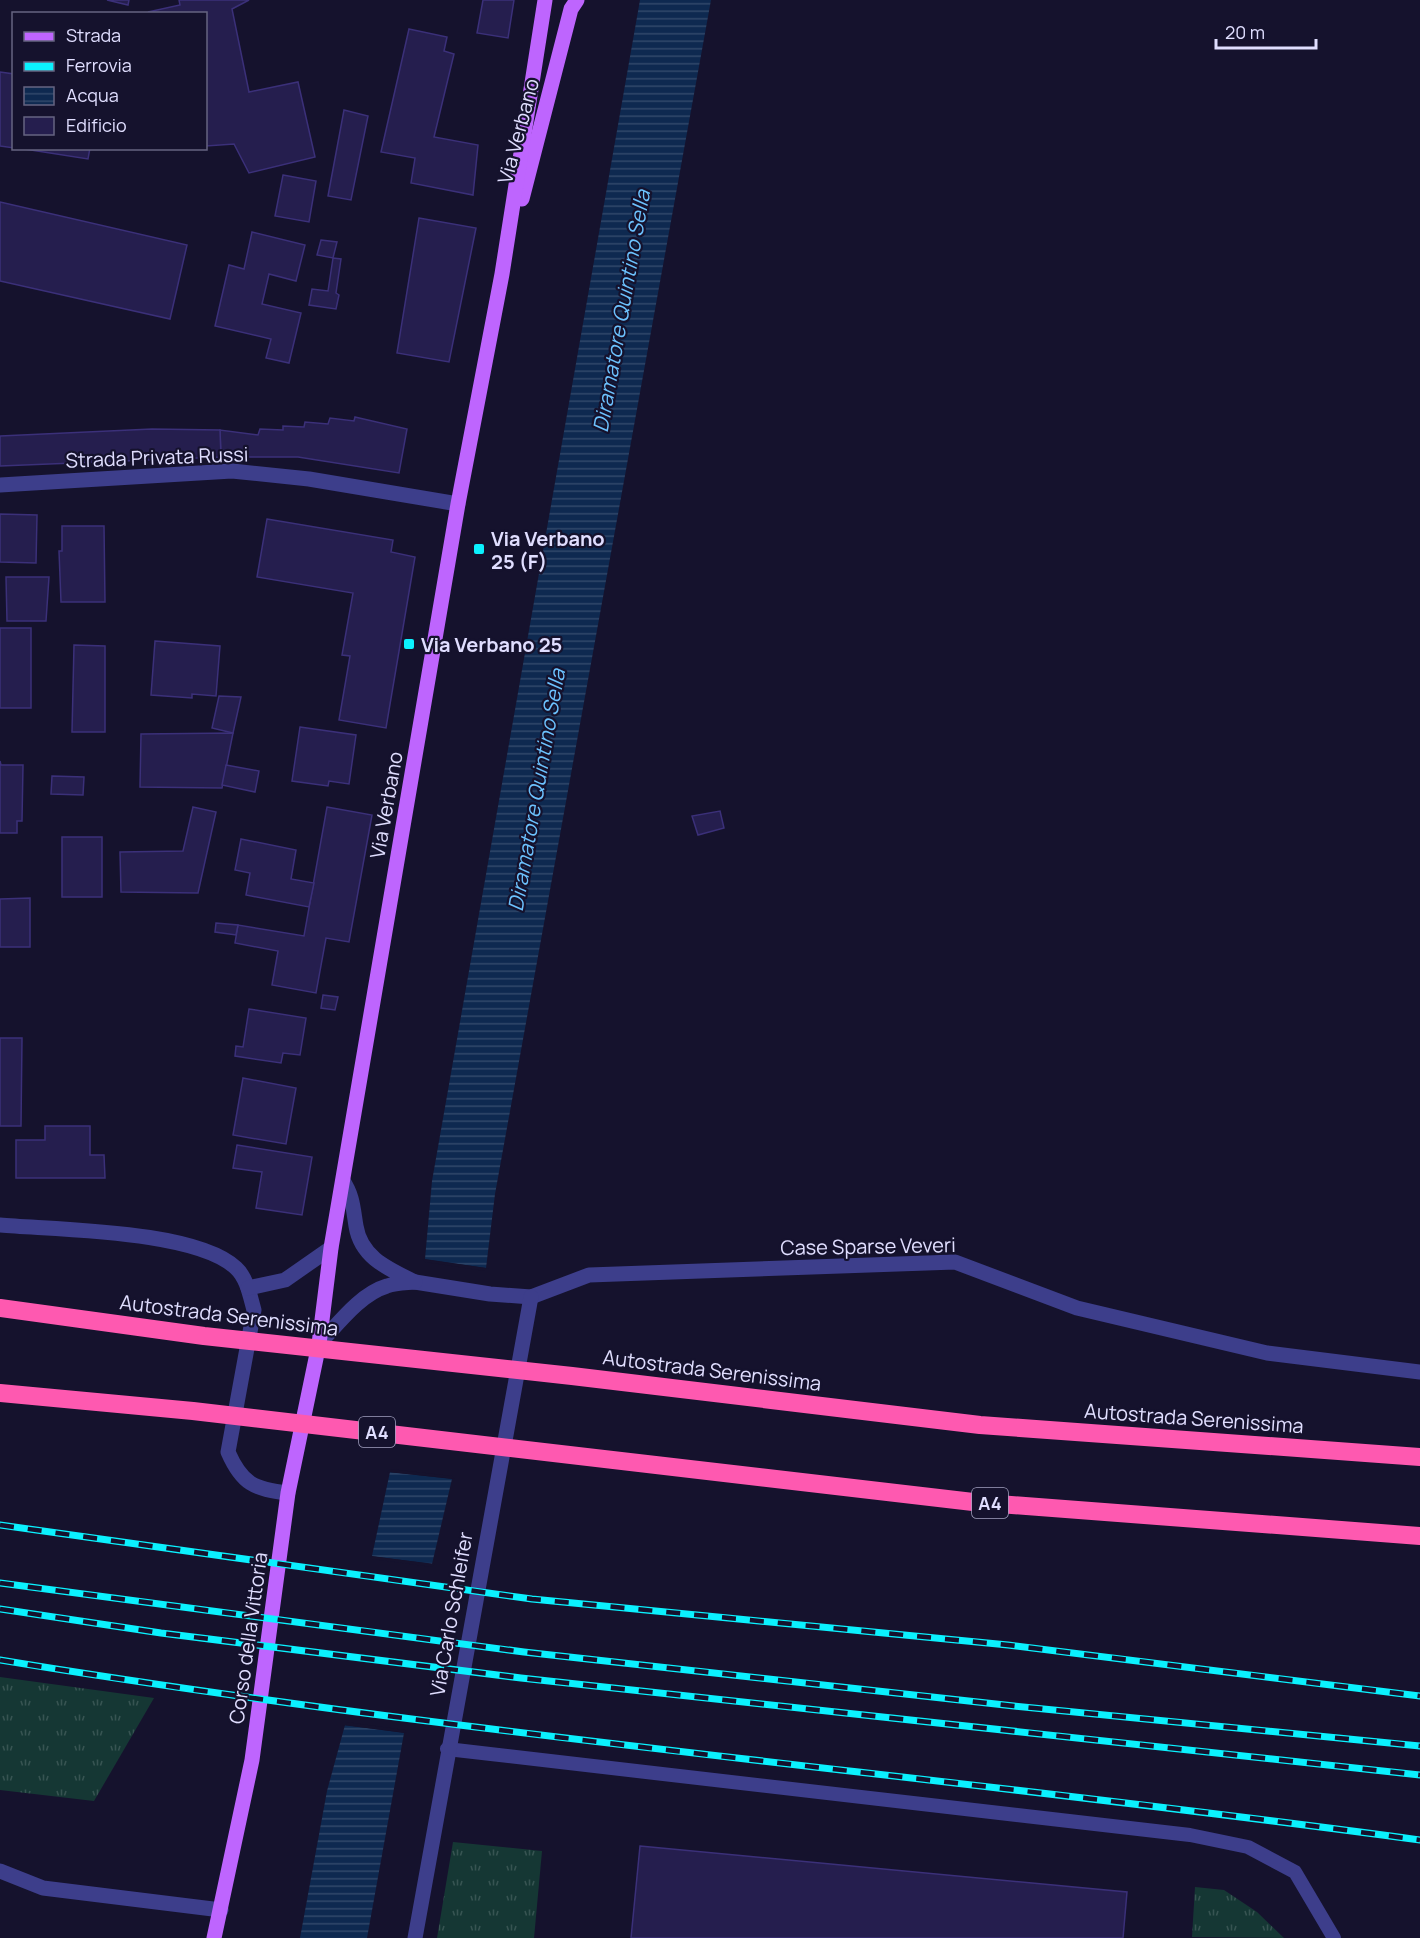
<svg xmlns="http://www.w3.org/2000/svg" width="1420" height="1938" font-family="Manrope,sans-serif">
<style>
.grass{fill:url(#grass-tufts)}
.water{fill:url(#water-rules)}
.pier{fill:#15122d}
.building{fill:#251e4e;stroke:#3b3079;stroke-width:1.5}
.lines{fill:none;stroke-linecap:round;stroke-linejoin:round}
.lane{stroke:#3d3e8b;stroke-width:14}
.street{stroke:#3d3e8b;stroke-width:15}
.primary{stroke:#be65fe;stroke-width:15}
.highway{stroke:#fe59b0;stroke-width:18}
.rail-casing{stroke:#0bf1fe;stroke-width:7}
.rail{stroke:#15122d;stroke-width:4.5;stroke-dasharray:14;stroke-linecap:butt}
.poi-dot{fill:#0bf1fe;stroke:#15122d;stroke-width:2}
.labels{text-anchor:middle;dominant-baseline:central;stroke-width:4.5;stroke-linejoin:round;paint-order:stroke}
.shield{fill:#15122d;stroke:#a3a1c0;stroke-width:1.5}
.shield-label{font-size:18px;font-weight:bold;fill:#e0deff}
.street-label{font-size:20px;fill:#e0deff;stroke:#15122d}
.poi-label{font-size:20px;font-weight:bold;fill:#e0deff;stroke:#15122d;text-anchor:start}
.water-label{font-size:21px;font-style:italic;fill:#6cc2fe;stroke:#15122d}
</style>
<defs>
<pattern id="grass-tufts" width="24" height="20" patternUnits="userSpaceOnUse" patternTransform="scale(1.5)"><rect width="24" height="20" fill="#153734"/><path d="M3 7l-1-3M5 7V3M7 7l1-3M15 17l-1-3M17 17v-4M19 17l1-3" fill="none" stroke="#375452"/></pattern>
<pattern id="water-rules" width="6" height="5" patternUnits="userSpaceOnUse" patternTransform="scale(1.5)"><rect width="6" height="5" fill="#0e2950"/><path d="M0 2.5h6" fill="none" stroke="#31486a"/></pattern>
</defs>
<rect width="100%" height="100%" fill="#15122d"/>
<g class="grass">
<path d="M 0,1677 L 154,1698 L 94,1801 L 0,1790 Z"/>
<path d="M 453,1842 L 542,1851 L 534,1938 L 437,1938 Z"/>
<path d="M 1195,1887 L 1224,1890 L 1257,1912 L 1284,1938 L 1192,1937 Z"/>
</g>
<g class="water">
<path d="M 640,0 L 711,0 L 495,1194 L 486,1268 L 425,1259 L 432,1181 Z"/>
<path d="M 390,1472 L 452,1479 L 432,1564 L 372,1556 Z"/>
<path d="M 345,1725 L 404,1733 L 367,1938 L 300,1938 L 327,1791 Z"/>
</g>
<g class="pier">
<path d="M 422,1259 L 486,1268 L 489,1269 L 485,1271 L 425,1262 Z"/>
<path d="M 390,1469 L 452,1476 L 455,1479 L 387,1472 Z"/>
<path d="M 369,1556 L 435,1564 L 432,1567 L 372,1559 Z"/>
<path d="M 346,1722 L 405,1730 L 407,1733 L 342,1725 Z"/>
</g>
<g class="building">
<path d="M 107,0 L 129,0 L 128,5 Z"/>
<path d="M 179,0 L 249,0 L 232,9 L 249,92 L 298,82 L 315,157 L 249,173 L 234,144 L 206,146 L 206,14 L 148,12 L 180,5 Z"/>
<path d="M 483,0 L 514,0 L 508,38 L 477,33 Z"/>
<path d="M 409,29 L 447,37 L 444,51 L 454,54 L 434,137 L 478,145 L 473,195 L 411,183 L 415,158 L 381,152 Z"/>
<path d="M 0,72 L 14,74 L 14,148 L 0,146 Z"/>
<path d="M 344,110 L 368,116 L 351,200 L 328,196 Z"/>
<path d="M 18,148 L 90,148 L 88,159 Z"/>
<path d="M 283,175 L 316,181 L 309,222 L 275,216 Z"/>
<path d="M 0,202 L 187,245 L 170,319 L 0,281 Z"/>
<path d="M 419,218 L 476,228 L 449,362 L 397,353 Z"/>
<path d="M 252,232 L 305,245 L 296,281 L 269,274 L 262,304 L 301,313 L 289,363 L 266,358 L 271,339 L 215,326 L 229,265 L 244,269 Z"/>
<path d="M 321,240 L 337,242 L 333,258 L 317,255 Z"/>
<path d="M 333,258 L 341,259 L 336,293 L 339,295 L 336,309 L 309,305 L 312,289 L 328,291 Z"/>
<path d="M 355,417 L 407,429 L 399,473 L 298,457 L 221,457 L 220,430 L 258,435 L 260,429 L 283,430 L 283,426 L 304,427 L 305,422 L 328,424 L 330,418 L 354,421 Z"/>
<path d="M 152,429 L 220,430 L 221,457 L 0,466 L 0,436 Z"/>
<path d="M 0,514 L 37,515 L 36,563 L 0,562 Z"/>
<path d="M 267,519 L 393,540 L 391,552 L 415,557 L 386,728 L 339,720 L 350,656 L 342,655 L 353,593 L 257,577 Z"/>
<path d="M 62,526 L 104,526 L 105,602 L 61,602 L 59,551 L 62,551 Z"/>
<path d="M 6,577 L 49,577 L 46,621 L 7,621 Z"/>
<rect x="0" y="628" width="31" height="80"/>
<path d="M 155,641 L 220,646 L 216,696 L 192,694 L 192,698 L 151,695 Z"/>
<path d="M 74,645 L 105,646 L 105,732 L 72,732 Z"/>
<path d="M 219,696 L 241,697 L 233,733 L 212,728 Z"/>
<path d="M 300,727 L 356,735 L 349,784 L 329,781 L 328,786 L 292,781 Z"/>
<path d="M 233,733 L 222,788 L 140,787 L 141,734 Z"/>
<path d="M 0,761 L 1,765 L 23,765 L 22,821 L 17,821 L 17,833 L 0,833 Z"/>
<path d="M 226,765 L 259,771 L 255,792 L 222,785 Z"/>
<path d="M 52,776 L 84,777 L 83,795 L 51,794 Z"/>
<path d="M 193,807 L 216,812 L 198,893 L 121,892 L 120,852 L 183,851 Z"/>
<path d="M 327,807 L 372,815 L 349,942 L 326,938 L 316,993 L 272,985 L 278,951 L 235,943 L 238,925 L 304,936 Z"/>
<path d="M 720,811 L 724,828 L 698,835 L 692,816 Z"/>
<rect x="62" y="837" width="40" height="60"/>
<path d="M 241,839 L 296,850 L 291,879 L 314,883 L 309,907 L 246,895 L 250,873 L 235,870 Z"/>
<path d="M 30,898 L 30,947 L 0,947 L 0,899 Z"/>
<path d="M 216,923 L 238,925 L 236,935 L 215,932 Z"/>
<path d="M 323,995 L 338,997 L 335,1010 L 321,1008 Z"/>
<path d="M 249,1009 L 306,1018 L 300,1055 L 283,1053 L 281,1063 L 235,1056 L 236,1046 L 243,1047 Z"/>
<path d="M 0,1038 L 22,1038 L 21,1126 L 0,1126 Z"/>
<path d="M 243,1078 L 296,1088 L 286,1144 L 233,1135 Z"/>
<path d="M 45,1126 L 90,1126 L 90,1155 L 104,1155 L 105,1178 L 16,1178 L 16,1140 L 45,1140 Z"/>
<path d="M 237,1145 L 312,1157 L 302,1215 L 256,1208 L 262,1172 L 233,1168 Z"/>
<path d="M 640,1846 L 1127,1892 L 1123,1938 L 631,1938 Z"/>
</g>
<g class="lines">
<path class="lane" d="M 447,1749 L 1190,1835 L 1248,1847 L 1295,1872 L 1334,1938"/>
<g class="street">
<path d="M 0,485 L 232,471 L 309,479 L 458,504"/>
<path d="M 0,1225 C 57,1230 196,1230 236,1268 C 247,1278 250,1296 254,1310 L 228,1452 C 242,1484 254,1489 288,1493"/>
<path d="M 415,1282 L 490,1294 L 531,1297 L 589,1275 L 955,1262 L 1077,1308 L 1267,1353 L 1420,1372"/>
<path d="M 248,1288 L 285,1280 L 331,1248"/>
<path d="M 319,1344 C 338,1324 360,1294 387,1286 C 396,1283 406,1283 415,1282 C 389,1269 361,1258 356,1226 C 353,1208 353,1196 343,1181"/>
<path d="M 0,1871 L 43,1888 L 221,1910"/>
<path d="M 415,1938 L 531,1297"/>
</g>
<g class="primary">
<path d="M 522,199 L 571,9 L 577,0"/>
<path d="M 214,1938 L 252,1760 L 288,1493 L 319,1344 L 331,1248 L 458,504 L 502,274 L 545,0"/>
</g>
<g class="highway">
<path d="M 0,1308 L 204,1336 L 572,1376 L 980,1425 L 1420,1457"/>
<path d="M 0,1393 L 193,1411 L 973,1502 L 1420,1536"/>
</g>
<defs>
<g id="rail">
<path d="M 0,1525 L 532,1599 L 1008,1645 L 1420,1696"/>
<path d="M 0,1583 L 524,1652 L 1014,1706 L 1420,1746"/>
<path d="M 0,1609 L 161,1633 L 521,1678 L 1420,1775"/>
<path d="M 0,1660 C 471,1737 947,1776 1420,1840"/>
</g>
</defs>
<use href="#rail" class="rail-casing"/>
<use href="#rail" class="rail"/>
</g>
<g class="poi-dot">
<rect x="473" y="543" width="12" height="12" rx="3"/>
<rect x="403" y="638" width="12" height="12" rx="3"/>
</g>
<g class="labels">
<g class="shield">
<rect x="359" y="1417" width="36" height="30" rx="4.5"/>
<rect x="972" y="1488" width="36" height="30" rx="4.5"/>
</g>
<g class="shield-label">
<text x="377" y="1432">A4</text>
<text x="990" y="1503">A4</text>
</g>
<g class="street-label">
<text transform="translate(518 131) rotate(-75)">Via Verbano</text>
<text transform="translate(157 457) rotate(-2)">Strada Privata Russi</text>
<text transform="translate(386 805) rotate(-80)">Via Verbano</text>
<text transform="translate(868 1246) rotate(-1)">Case Sparse Veveri</text>
<text transform="translate(229 1315) rotate(7)">Autostrada Serenissima</text>
<text transform="translate(712 1370) rotate(7)">Autostrada Serenissima</text>
<text transform="translate(1194 1418) rotate(4)">Autostrada Serenissima</text>
<text transform="translate(451 1614) rotate(-80)">Via Carlo Schleifer</text>
<text transform="translate(248 1638) rotate(-82)">Corso della Vittoria</text>
</g>
<g class="poi-label">
<text x="491" y="538">Via Verbano<tspan x="491" dy="23">25 (F)</tspan></text>
<text x="421" y="644">Via Verbano 25</text>
</g>
<g class="water-label">
<text transform="translate(621 311) rotate(-80)">Diramatore Quintino Sella</text>
<text transform="translate(536 790) rotate(-80)">Diramatore Quintino Sella</text>
</g>
</g>
<rect x="12" y="12" width="195" height="138" fill="#15122d" stroke="#666481" stroke-width="1.5"/>
<rect x="24" y="32" width="30" height="9" fill="#be65fe" stroke="#666481" stroke-width="1.5"/>
<text x="66" y="42" font-size="18" fill="#e0deff">Strada</text>
<rect x="24" y="62" width="30" height="9" fill="#0bf1fe" stroke="#666481" stroke-width="1.5"/>
<text x="66" y="72" font-size="18" fill="#e0deff">Ferrovia</text>
<rect x="24" y="87" width="30" height="18" fill="url(#water-rules)" stroke="#666481" stroke-width="1.5"/>
<text x="66" y="102" font-size="18" fill="#e0deff">Acqua</text>
<rect x="24" y="117" width="30" height="18" fill="#251e4e" stroke="#666481" stroke-width="1.5"/>
<text x="66" y="132" font-size="18" fill="#e0deff">Edificio</text>
<path d="M1216 39v9h100v-9" fill="none" stroke="#e0deff" stroke-width="3"/>
<text x="1225" y="39" font-size="18" fill="#e0deff" stroke="#15122d" stroke-width="4.5" paint-order="stroke">20 m</text>
</svg>
